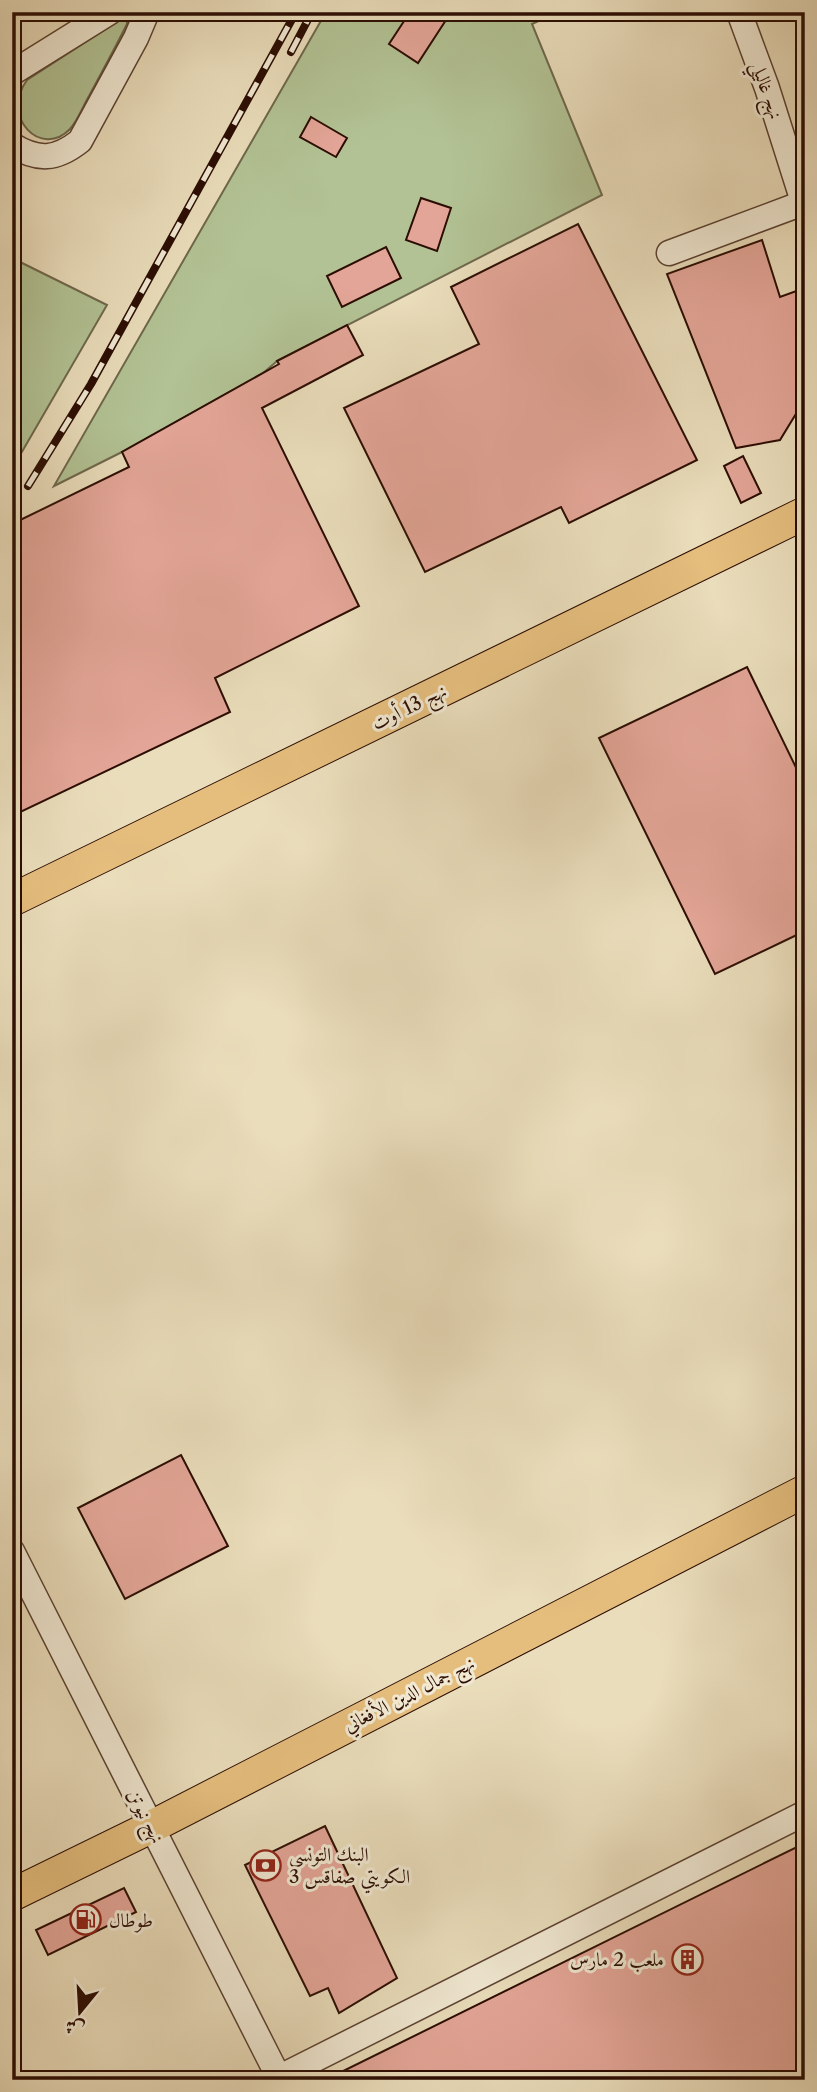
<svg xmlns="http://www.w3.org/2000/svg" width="817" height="2092" font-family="'Libre Caslon Text',Amiri,serif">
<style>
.green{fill:#b2c294;stroke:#6e684c;stroke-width:2}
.building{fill:#e3a597;stroke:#2b0d03;stroke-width:2}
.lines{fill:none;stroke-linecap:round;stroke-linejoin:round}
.minor-casing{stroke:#5b4131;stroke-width:27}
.major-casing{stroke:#2b0d03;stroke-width:34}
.minor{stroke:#f1e9d3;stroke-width:24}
.major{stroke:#e5be7e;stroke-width:32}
.rail-casing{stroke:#2b0d03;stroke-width:8}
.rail{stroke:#f1e9d3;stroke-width:5;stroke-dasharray:16;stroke-linecap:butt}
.labels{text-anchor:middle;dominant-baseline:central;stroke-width:6;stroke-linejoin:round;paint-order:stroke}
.street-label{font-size:19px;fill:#2b0d03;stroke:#f1e9d3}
.poi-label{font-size:19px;fill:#2b0d03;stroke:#f1e9d3;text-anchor:start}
</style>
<rect width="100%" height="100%" fill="#eaddbb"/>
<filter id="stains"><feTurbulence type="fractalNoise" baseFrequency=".00286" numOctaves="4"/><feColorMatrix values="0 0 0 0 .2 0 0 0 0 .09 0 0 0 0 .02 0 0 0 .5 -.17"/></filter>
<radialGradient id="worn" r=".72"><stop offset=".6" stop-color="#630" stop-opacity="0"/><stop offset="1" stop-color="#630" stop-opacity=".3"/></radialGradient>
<g class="green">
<path d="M 326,12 L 558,12 L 532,24 L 602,195 L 277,361 L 262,374 L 122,452 L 54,486 Z"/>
<path d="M 123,19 L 127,20 L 127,24 C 115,48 102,72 89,96 C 83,106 78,120 70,129 C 41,159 0,117 27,80 L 118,21 Z"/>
<path d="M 12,258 L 107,305 L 12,469 Z"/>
</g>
<g class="building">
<path d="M 410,12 L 435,12 L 446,20 L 418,63 L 389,44 Z"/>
<path d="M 311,117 L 347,138 L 336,157 L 300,137 Z"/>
<path d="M 421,198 L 451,208 L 437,251 L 406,240 Z"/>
<path d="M 578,224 L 697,460 L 569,523 L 561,507 L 425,572 L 344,408 L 479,344 L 451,287 Z"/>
<path d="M 762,240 L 780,297 L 799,290 L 805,313 L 805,399 L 780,440 L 736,448 L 667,274 Z"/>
<path d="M 386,247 L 401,278 L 342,307 L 327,276 Z"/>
<path d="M 347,325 L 363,355 L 262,408 L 359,606 L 215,678 L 230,712 L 12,816 L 12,524 L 129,467 L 122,452 L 279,364 L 277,361 Z"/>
<path d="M 743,456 L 761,493 L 741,503 L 724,466 Z"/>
<path d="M 747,667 L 805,786 L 805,931 L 715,974 L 599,738 Z"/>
<path d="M 181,1455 L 228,1546 L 125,1599 L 78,1508 Z"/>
<path d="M 325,1826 L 397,1978 L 339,2013 L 328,1988 L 310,1996 L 245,1865 Z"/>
<path d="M 805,1843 L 805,2080 L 325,2080 Z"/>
<path d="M 124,1888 L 136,1912 L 48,1955 L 36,1930 Z"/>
</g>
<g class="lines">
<defs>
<g id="minor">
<path d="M 739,12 L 767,88 L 805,208"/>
<path d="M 12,73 L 110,12"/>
<path d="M 12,145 C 38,161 56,160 80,141 L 136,38 L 147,12"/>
<path d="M 669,253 L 803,203"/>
<path d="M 12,1551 L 280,2080"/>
<path d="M 274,2080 L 805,1813"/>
</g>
<g id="major">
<path d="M 12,900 L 805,513"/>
<path d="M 12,1895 L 151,1827 L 805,1491"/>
</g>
</defs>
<use href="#minor" class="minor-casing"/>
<use href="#major" class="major-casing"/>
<use href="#minor" class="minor"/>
<use href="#major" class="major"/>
<defs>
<g id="rail">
<path d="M 291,52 L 312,12"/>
<path d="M 28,486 L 91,384 L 296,12"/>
</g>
</defs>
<use href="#rail" class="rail-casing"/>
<use href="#rail" class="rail"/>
</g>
<defs>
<symbol id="bank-ring" viewBox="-11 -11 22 22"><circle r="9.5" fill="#f1e9d3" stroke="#8f2418" stroke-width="1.5"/><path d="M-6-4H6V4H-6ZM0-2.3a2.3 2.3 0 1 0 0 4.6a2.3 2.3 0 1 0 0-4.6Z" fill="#8f2418"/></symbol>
<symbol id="fuel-ring" viewBox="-11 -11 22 22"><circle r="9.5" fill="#f1e9d3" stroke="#8f2418" stroke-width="1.5"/><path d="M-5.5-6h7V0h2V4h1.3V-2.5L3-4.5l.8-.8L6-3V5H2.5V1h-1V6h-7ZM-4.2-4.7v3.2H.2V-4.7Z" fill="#8f2418"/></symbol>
<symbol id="building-ring" viewBox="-11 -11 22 22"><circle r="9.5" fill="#f1e9d3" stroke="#8f2418" stroke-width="1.5"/><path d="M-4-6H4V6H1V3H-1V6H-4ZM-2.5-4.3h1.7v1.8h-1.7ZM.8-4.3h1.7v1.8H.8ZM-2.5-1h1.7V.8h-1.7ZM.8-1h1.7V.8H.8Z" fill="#8f2418"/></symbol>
</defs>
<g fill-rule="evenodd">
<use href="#bank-ring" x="248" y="1848" width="35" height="35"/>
<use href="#fuel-ring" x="68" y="1902" width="35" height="35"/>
<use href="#building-ring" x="670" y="1942" width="35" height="35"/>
</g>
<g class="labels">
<g class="street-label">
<text transform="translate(767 90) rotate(71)">نهج غاليلي</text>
<text transform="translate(409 707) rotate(-26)">نهج 13 أوت</text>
<text transform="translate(409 1694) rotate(-27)">نهج جمال الدين الأفغاني</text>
<text transform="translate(146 1816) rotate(63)">نهج نيوتن</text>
</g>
<g class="poi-label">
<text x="289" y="1854">البنك التونسي<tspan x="289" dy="22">الكويتي صفاقس 3</tspan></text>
<text x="109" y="1920">طوطال</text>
<text x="664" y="1959" text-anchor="end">ملعب 2 مارس</text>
</g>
</g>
<rect width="817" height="2092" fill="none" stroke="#eaddbb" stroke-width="42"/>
<rect x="14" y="14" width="789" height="2064" fill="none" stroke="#2b0d03" stroke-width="3.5"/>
<rect x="21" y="21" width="775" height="2050" fill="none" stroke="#2b0d03" stroke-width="2"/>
<g transform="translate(80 2012) rotate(198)" stroke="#f1e9d3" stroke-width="5" paint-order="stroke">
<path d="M0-5L12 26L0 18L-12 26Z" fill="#2b0d03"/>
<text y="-10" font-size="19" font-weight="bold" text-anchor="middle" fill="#2b0d03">ش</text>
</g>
<rect width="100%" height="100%" filter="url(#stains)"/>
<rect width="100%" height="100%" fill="url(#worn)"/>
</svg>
